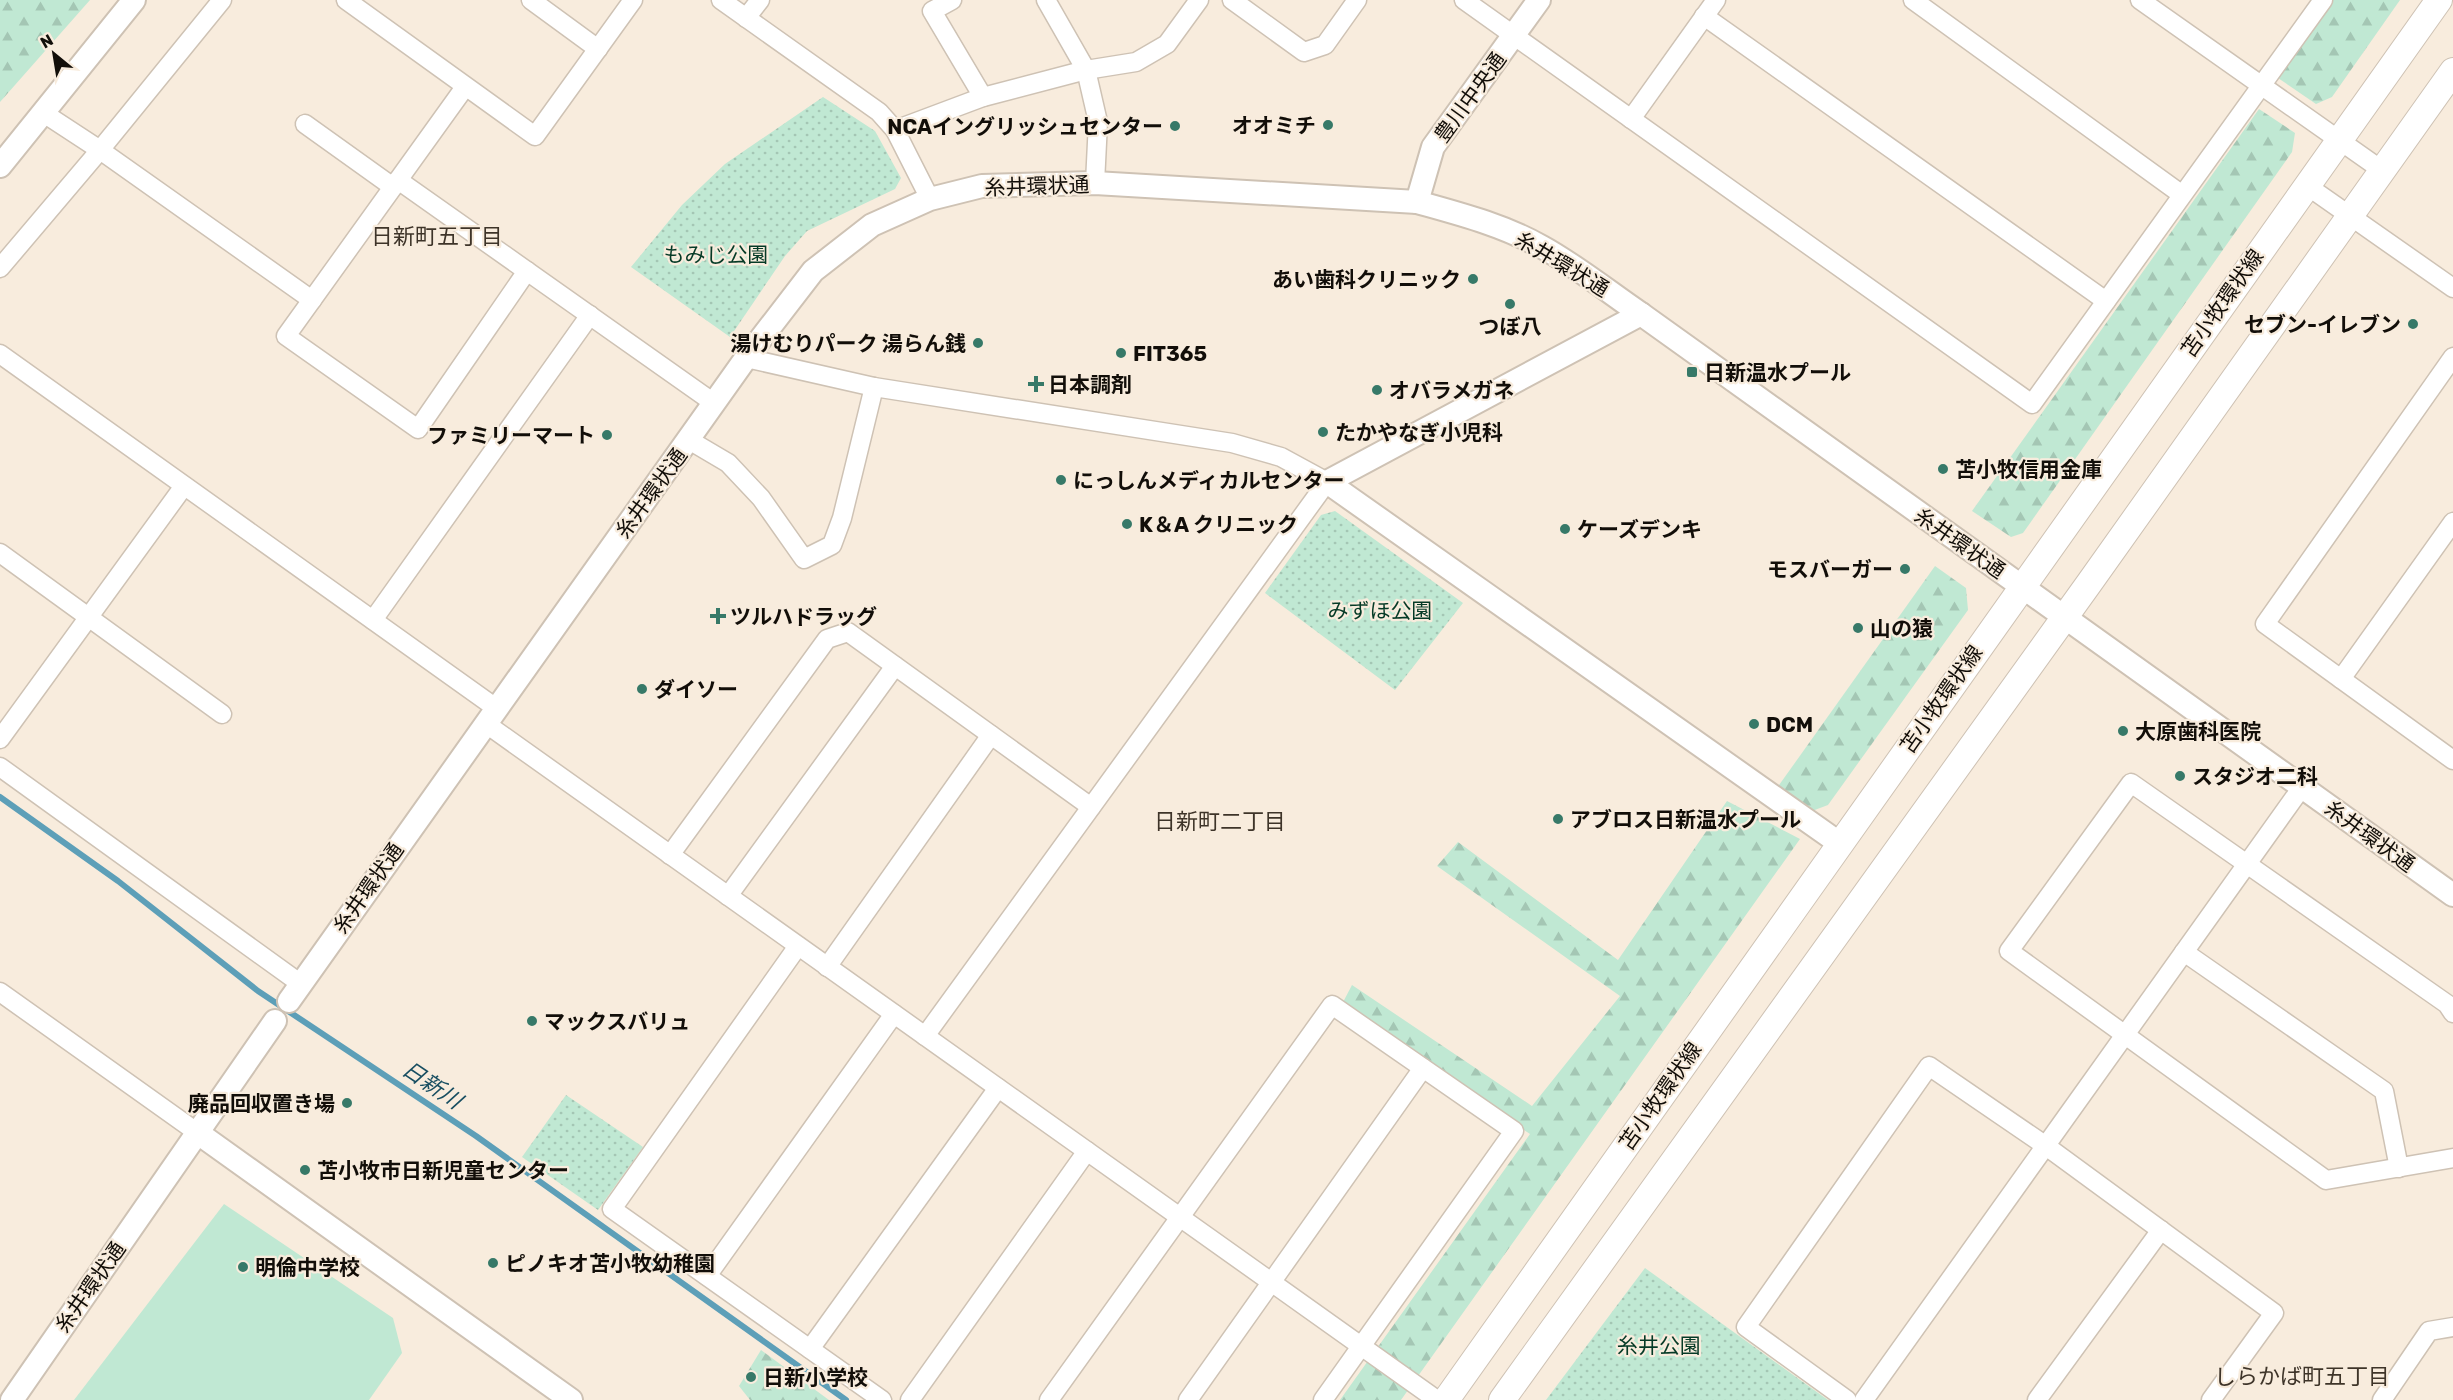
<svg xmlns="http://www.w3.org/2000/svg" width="2453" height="1400" font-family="Rubik,'Noto Sans JP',sans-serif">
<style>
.grass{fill:#c0e8d3}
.forest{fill:url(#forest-firs)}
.park{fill:url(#park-dots)}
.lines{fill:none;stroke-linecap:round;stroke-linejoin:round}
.stream{stroke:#5d9fb8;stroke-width:6}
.minor-casing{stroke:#cec2b4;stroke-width:21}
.tertiary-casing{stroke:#cec2b4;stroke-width:26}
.secondary-casing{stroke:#cec2b4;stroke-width:28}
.minor{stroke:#fff;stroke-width:18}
.tertiary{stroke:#fff;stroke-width:22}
.secondary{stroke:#fff;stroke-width:26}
.poi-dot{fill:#377968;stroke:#f8ecdd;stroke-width:2}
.labels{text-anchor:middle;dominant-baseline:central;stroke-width:4.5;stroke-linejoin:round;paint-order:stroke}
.street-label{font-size:21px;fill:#120e09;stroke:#f8ecdd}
.poi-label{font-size:21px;font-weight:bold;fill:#120e09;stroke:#f8ecdd;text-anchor:start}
.park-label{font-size:21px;fill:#053a26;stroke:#f8ecdd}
.neighbourhood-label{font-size:22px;fill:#3e3429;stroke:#f8ecdd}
.water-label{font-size:22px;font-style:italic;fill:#184e61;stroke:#f8ecdd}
</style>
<defs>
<pattern id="forest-firs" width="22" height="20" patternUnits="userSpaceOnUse" patternTransform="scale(1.5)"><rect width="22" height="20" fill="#c0e8d3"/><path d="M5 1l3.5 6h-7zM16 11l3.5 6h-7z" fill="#a4c6b4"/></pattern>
<pattern id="park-dots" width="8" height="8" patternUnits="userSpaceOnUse" patternTransform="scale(1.5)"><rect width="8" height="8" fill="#c0e8d3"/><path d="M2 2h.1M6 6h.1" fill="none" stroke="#a4c6b4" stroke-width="1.8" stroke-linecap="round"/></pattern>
</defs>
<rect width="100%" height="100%" fill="#f8ecdd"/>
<path class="grass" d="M 224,1204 L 393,1318 L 402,1353 L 369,1400 L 74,1400 Z"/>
<g class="forest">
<path d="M 0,0 L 90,0 L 0,102 Z"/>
<path d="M 2332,0 L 2400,0 L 2332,97 L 2316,104 L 2278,78 Z"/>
<path d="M 2259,109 L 2295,133 L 2292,152 L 2023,533 L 2011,537 L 1972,511 Z"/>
<path d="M 1935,566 L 1966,588 L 1968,610 L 1828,805 L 1812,811 L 1777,788 Z"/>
<path d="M 1727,801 L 1800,839 L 1401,1400 L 1340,1400 L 1530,1134 L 1341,1006 L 1352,985 L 1532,1106 L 1620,996 L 1437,866 L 1458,842 L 1618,960 Z"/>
<path d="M 761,1350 L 829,1400 L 750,1400 L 739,1386 Z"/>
</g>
<g class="park">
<path d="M 823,97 L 875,131 L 901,178 L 895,189 L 807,231 L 785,256 L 730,337 L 631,267 L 682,205 L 725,164 Z"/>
<path d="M 1335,511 L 1463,603 L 1395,690 L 1265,593 L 1321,515 Z"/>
<path d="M 566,1095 L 643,1147 L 598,1210 L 522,1157 Z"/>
<path d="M 1645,1268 L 1828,1400 L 1546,1400 Z"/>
</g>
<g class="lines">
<path class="stream" d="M 0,797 L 118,881 L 258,991 L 476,1136 L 846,1400"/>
<defs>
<g id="minor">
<path d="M 346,0 L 535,136 L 633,0"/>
<path d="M 531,0 L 598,49"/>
<path d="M 721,0 L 879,112 L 895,130 L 930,199"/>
<path d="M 952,0 L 932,11 L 983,97"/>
<path d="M 1046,0 L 1086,70 L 1098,122 L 1095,183"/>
<path d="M 1232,0 L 1304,52 L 1325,45 L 1357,0"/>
<path d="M 1464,0 L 2032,404 L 2323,0"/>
<path d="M 1913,0 L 2181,194"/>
<path d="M 2140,0 L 2383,171"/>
<path d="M 1704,16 L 2106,301"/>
<path d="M 746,18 L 760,0"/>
<path d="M 465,87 L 286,336 L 418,429 L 527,271"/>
<path d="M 45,114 L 100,150 L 312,300"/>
<path d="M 1631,119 L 1716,0"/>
<path d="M 305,124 L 393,187"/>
<path d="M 895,130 L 983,97 L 1086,70 L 1136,62 L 1167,44 L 1199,0"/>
<path d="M 398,180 L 714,403"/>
<path d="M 2306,185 L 2453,288"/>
<path d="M 0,268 L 100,150 L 222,0"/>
<path d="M 0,354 L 496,708"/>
<path d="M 2453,357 L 2265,624 L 2453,760"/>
<path d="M 746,358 L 874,387 L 1232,443 L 1281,457 L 1327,482 L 925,1036"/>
<path d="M 689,440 L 728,463 L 761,498 L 804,559 L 832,545 L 842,518 L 874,387"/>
<path d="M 0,553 L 222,714"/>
<path d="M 373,620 L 590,315"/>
<path d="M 2341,679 L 2453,522"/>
<path d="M 485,723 L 1437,1400"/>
<path d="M 0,739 L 184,486"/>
<path d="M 0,767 L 301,984"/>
<path d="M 670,855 L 827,639 L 848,632 L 1091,807"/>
<path d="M 728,896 L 895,666"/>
<path d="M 798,946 L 612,1209 L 882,1400"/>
<path d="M 2184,952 L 2384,1091 L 2399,1168"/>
<path d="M 827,967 L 991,735"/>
<path d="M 0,992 L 198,1133"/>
<path d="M 2453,1013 L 2447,1004 L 2131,783 L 2009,951 L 2326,1180 L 2453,1158"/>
<path d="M 707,1276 L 894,1014"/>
<path d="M 810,1349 L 998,1088"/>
<path d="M 910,1400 L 1087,1151"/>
<path d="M 1049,1400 L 1332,1005 L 1514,1131 L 1323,1400"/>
<path d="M 1188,1400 L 1423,1068"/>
<path d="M 1847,1400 L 1746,1327 L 1929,1066 L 2046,1146 L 2274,1313 L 2211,1400"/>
<path d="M 1864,1400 L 2302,787"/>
<path d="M 2037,1400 L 2161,1230"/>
<path d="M 2382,1400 L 2429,1331 L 2453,1327"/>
</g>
<g id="tertiary">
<path d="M 0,166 L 134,0"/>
<path d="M 1417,202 L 1433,147 L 1539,0"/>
<path d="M 1641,314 L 1327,482 L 1839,843"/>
<path d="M 289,1001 L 746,358 L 813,271 L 872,225 L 930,199 L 982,186 L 1095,183 L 1417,202 C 1460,214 1503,225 1542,247 C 1575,265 1610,293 1641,314 L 2453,895"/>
<path d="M 198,1133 L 571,1400"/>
<path d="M 12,1400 L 275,1021"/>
</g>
<g id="secondary">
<path d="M 1446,1400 L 2439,0"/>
<path d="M 1502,1400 L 2090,582 L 2453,71"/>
</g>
</defs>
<use href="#minor" class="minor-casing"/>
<use href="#tertiary" class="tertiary-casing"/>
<use href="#secondary" class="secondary-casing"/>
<use href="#minor" class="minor"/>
<use href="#tertiary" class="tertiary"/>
<use href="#secondary" class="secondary"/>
</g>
<g class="poi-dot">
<circle cx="1328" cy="125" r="6"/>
<circle cx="1175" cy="126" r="6"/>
<circle cx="1473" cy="279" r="6"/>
<circle cx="1510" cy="304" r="6"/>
<circle cx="2413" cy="324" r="6"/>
<circle cx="978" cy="343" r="6"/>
<circle cx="1121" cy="353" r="6"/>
<rect x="1686" y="366" width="12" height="12" rx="3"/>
<path d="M1033 375h6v6h6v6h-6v6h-6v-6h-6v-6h6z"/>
<circle cx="1377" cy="390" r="6"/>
<circle cx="1323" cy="432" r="6"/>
<circle cx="607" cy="435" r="6"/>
<circle cx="1943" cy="469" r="6"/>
<circle cx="1061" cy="480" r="6"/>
<circle cx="1127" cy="524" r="6"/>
<circle cx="1565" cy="529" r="6"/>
<circle cx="1905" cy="569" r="6"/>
<path d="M715 607h6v6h6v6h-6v6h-6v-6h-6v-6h6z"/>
<circle cx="1858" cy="628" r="6"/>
<circle cx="642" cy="689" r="6"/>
<circle cx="1754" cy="724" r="6"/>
<circle cx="2123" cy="731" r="6"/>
<circle cx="2180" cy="776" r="6"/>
<circle cx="1558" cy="819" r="6"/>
<circle cx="532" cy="1021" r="6"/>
<circle cx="347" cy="1103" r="6"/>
<circle cx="305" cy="1170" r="6"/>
<circle cx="493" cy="1263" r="6"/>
<circle cx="243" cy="1267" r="6"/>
<circle cx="751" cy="1377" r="6"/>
</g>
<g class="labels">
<g class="street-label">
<text transform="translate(1470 97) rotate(-54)">豊川中央通</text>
<text transform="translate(1037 186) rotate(-2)">糸井環状通</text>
<text transform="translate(1562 264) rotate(31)">糸井環状通</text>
<text transform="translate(2222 303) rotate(-55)">苫小牧環状線</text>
<text transform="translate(651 493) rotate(-54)">糸井環状通</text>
<text transform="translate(1960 543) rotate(35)">糸井環状通</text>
<text transform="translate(1941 699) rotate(-55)">苫小牧環状線</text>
<text transform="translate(2370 836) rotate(36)">糸井環状通</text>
<text transform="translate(368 888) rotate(-55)">糸井環状通</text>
<text transform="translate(1660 1096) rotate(-55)">苫小牧環状線</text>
<text transform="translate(90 1287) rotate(-55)">糸井環状通</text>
</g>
<g class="poi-label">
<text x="1316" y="125" text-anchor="end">オオミチ</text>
<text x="1163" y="126" text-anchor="end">NCAイングリッシュセンター</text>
<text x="1461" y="279" text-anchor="end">あい歯科クリニック</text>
<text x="2401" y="324" text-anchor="end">セブン-イレブン</text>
<text x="1510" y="326" text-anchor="middle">つぼ八</text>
<text x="966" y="343" text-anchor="end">湯けむりパーク 湯らん銭</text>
<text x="1133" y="353">FIT365</text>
<text x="1704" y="372">日新温水プール</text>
<text x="1048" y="384">日本調剤</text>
<text x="1389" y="390">オバラメガネ</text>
<text x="1335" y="432">たかやなぎ小児科</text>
<text x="595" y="435" text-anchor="end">ファミリーマート</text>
<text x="1955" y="469">苫小牧信用金庫</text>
<text x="1073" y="480">にっしんメディカルセンター</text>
<text x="1139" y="524">K＆A クリニック</text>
<text x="1577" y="529">ケーズデンキ</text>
<text x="1893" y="569" text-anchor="end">モスバーガー</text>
<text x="730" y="616">ツルハドラッグ</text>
<text x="1870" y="628">山の猿</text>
<text x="654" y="689">ダイソー</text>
<text x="1766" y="724">DCM</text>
<text x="2135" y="731">大原歯科医院</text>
<text x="2192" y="776">スタジオ二科</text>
<text x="1570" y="819">アブロス日新温水プール</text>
<text x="544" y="1021">マックスバリュ</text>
<text x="335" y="1103" text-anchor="end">廃品回収置き場</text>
<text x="317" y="1170">苫小牧市日新児童センター</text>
<text x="505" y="1263">ピノキオ苫小牧幼稚園</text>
<text x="255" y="1267">明倫中学校</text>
<text x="763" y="1377">日新小学校</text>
</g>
<g class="park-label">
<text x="716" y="254">もみじ公園</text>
<text x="1380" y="610">みずほ公園</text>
<text x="1659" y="1345">糸井公園</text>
</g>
<g class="neighbourhood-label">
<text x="437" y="236">日新町五丁目</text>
<text x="1220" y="821">日新町二丁目</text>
<text x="2302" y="1376">しらかば町五丁目</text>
</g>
<g class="water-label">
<text transform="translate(432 1085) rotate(34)">日新川</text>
</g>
</g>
<g transform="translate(54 54) rotate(330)" stroke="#f8ecdd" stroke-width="4.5" paint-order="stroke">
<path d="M0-4.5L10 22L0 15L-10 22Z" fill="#120e09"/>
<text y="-9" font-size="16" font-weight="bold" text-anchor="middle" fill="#120e09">N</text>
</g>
</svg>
